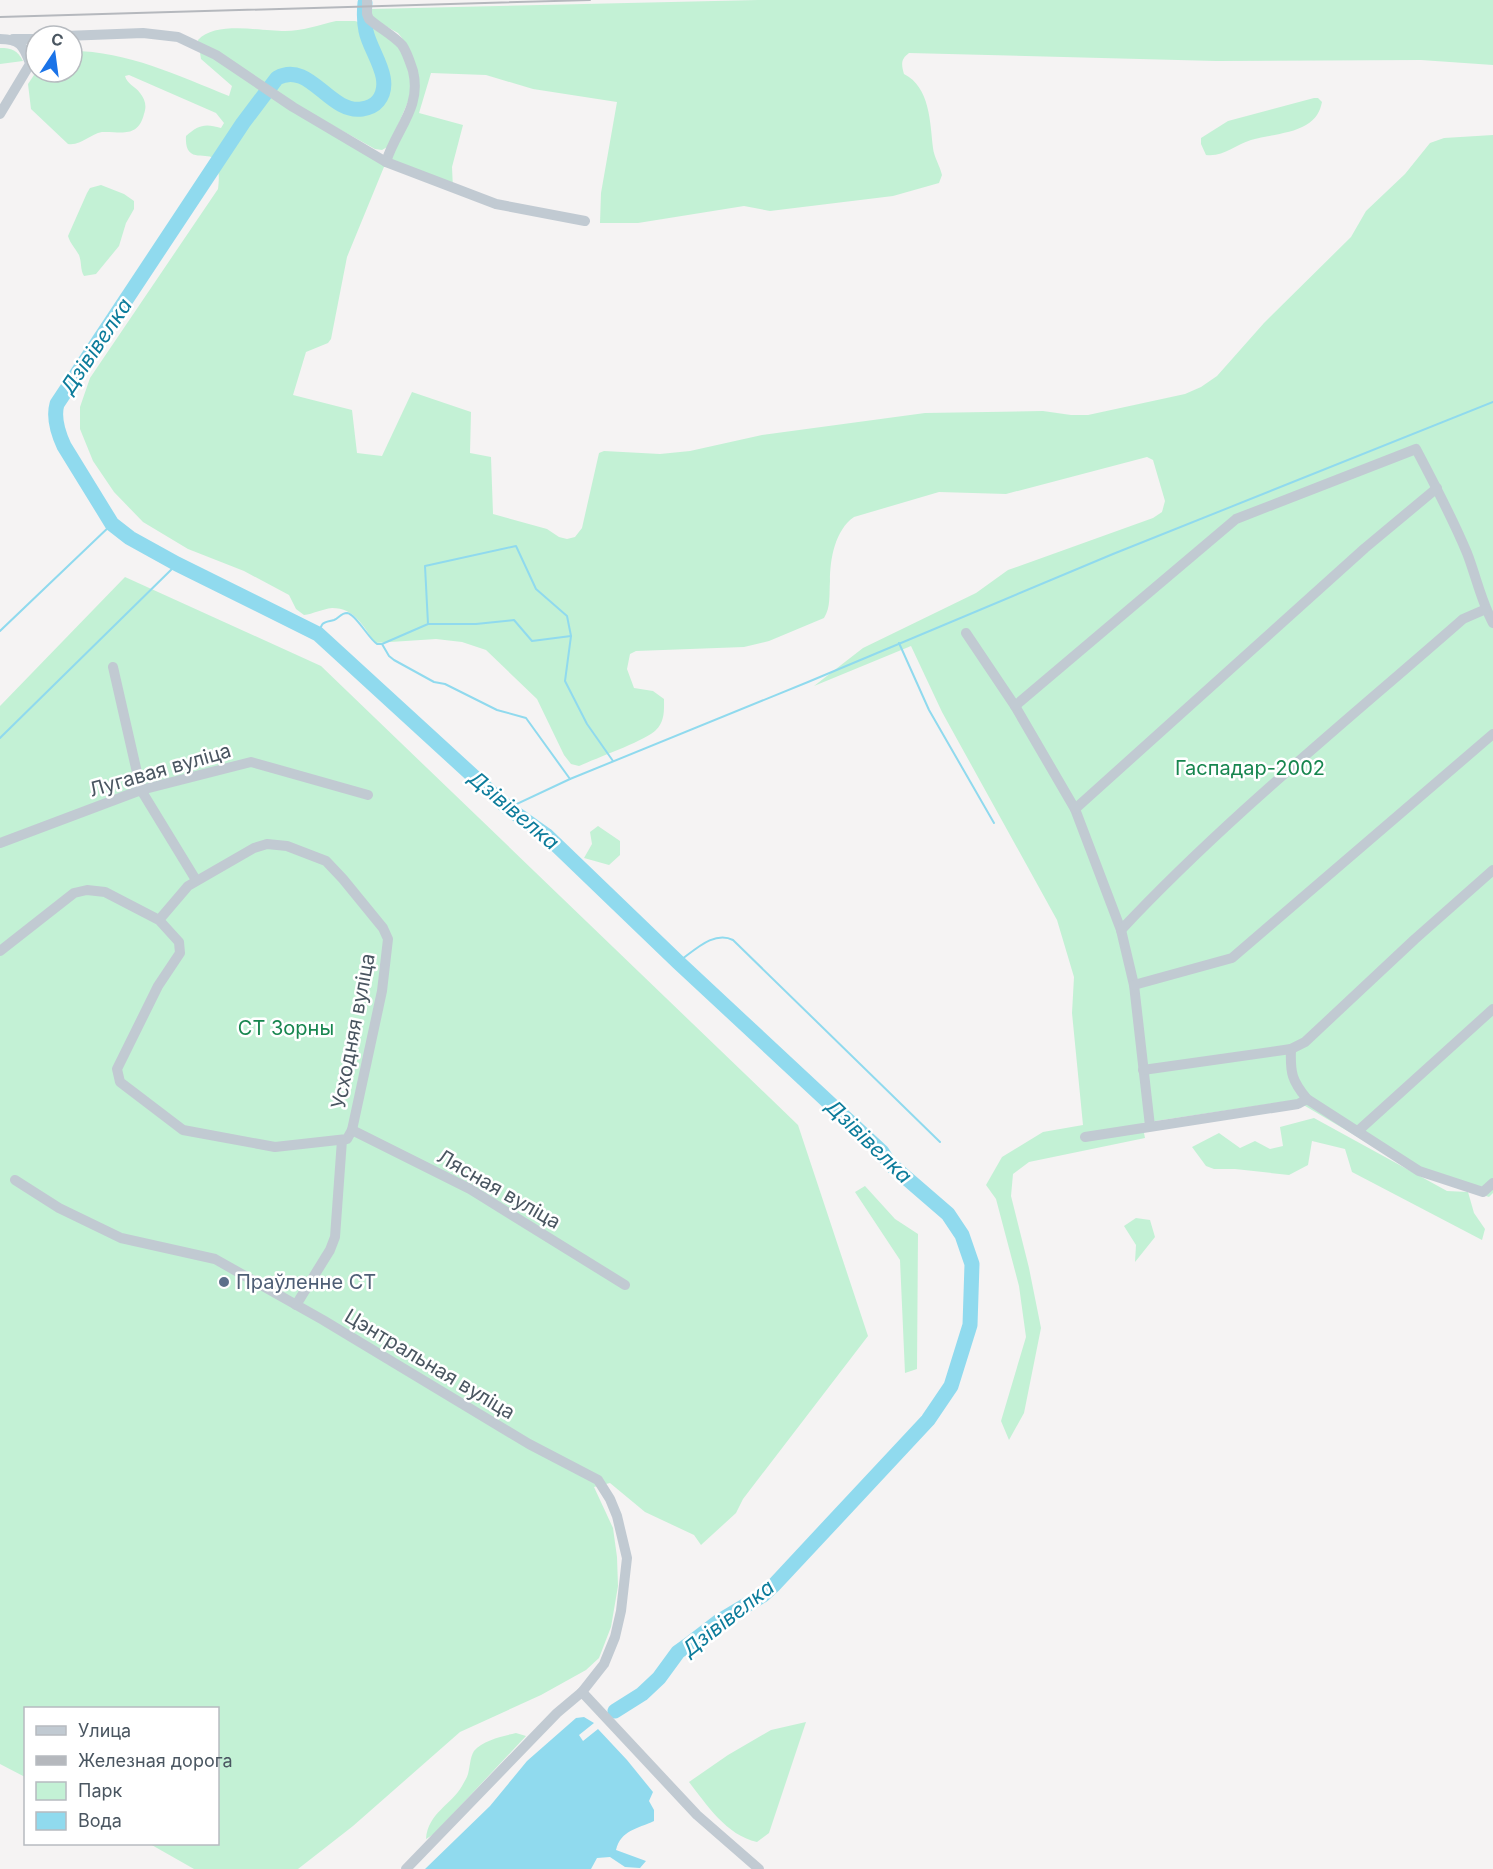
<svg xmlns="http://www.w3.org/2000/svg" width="1493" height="1869" font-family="Inter,sans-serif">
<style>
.green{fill:#c3f1d5}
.water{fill:#90daee}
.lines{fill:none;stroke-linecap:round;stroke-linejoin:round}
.stream{stroke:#90daee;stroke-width:2}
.river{stroke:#90daee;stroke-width:15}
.minor{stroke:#c1cad2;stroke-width:10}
.rail{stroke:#b5b8bd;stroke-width:2}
.service-dot{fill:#5c6f8a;stroke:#fff;stroke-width:2}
.labels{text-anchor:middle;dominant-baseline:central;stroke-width:5;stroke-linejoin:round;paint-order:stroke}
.park-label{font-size:20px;fill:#17864f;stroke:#fff}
.street-label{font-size:20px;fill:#4a5661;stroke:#fff}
.service-label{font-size:20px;fill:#4e5e75;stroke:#fff;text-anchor:start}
.water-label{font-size:21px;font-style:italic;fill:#0c7c9b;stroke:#fff}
</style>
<rect width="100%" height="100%" fill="#f5f3f3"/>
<g class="green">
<path d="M 758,0 L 1493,0 L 1493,65 L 1421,60 L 1216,61 L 909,53 C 901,59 901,64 904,74 C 930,87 930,122 933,148 C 934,157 940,166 942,175 L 939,183 L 893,196 L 770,211 L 744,206 L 638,223 L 600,223 L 601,193 L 617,102 L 533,89 L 486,75 L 431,73 L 419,113 L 463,125 L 452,167 L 453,189 L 388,159 L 418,95 L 402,38 L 398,33 L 373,19 L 371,9 Z"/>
<path d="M 336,21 L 355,21 L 374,27 L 404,51 L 413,90 L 389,146 L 382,150 L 375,149 L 298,106 L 386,162 L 347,257 L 331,339 L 328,343 L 306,352 L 293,395 L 352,410 L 357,453 L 382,456 L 412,392 L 471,412 L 470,453 L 491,457 L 493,514 L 547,529 L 559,537 L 567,539 L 575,537 L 582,528 L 599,453 L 604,451 L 660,454 L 690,451 L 762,435 L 925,413 L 1043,411 L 1071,415 L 1088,415 L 1185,394 L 1201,387 L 1217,376 L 1264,323 L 1351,237 L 1366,211 L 1405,174 L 1430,143 L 1444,138 L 1493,135 L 1493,1193 L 1489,1197 L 1422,1175 L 1295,1100 L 1142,1123 L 1145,1138 L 1029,1162 L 1013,1174 L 1011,1196 L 1029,1268 L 1041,1328 L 1024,1413 L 1009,1440 L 1001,1421 L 1026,1337 L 1019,1286 L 996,1199 L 986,1185 L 1002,1157 L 1043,1132 L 1083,1125 L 1072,1013 L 1074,977 L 1057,920 L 942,712 L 911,646 L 814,686 L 863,648 L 976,593 L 1008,570 L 1153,518 L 1162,512 L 1165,501 L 1153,460 L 1147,457 L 1006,494 L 939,492 L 854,517 C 835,530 830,559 830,581 C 829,594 831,607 824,618 L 769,641 L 744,647 L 636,651 L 630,654 L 627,669 L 634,688 L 653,691 L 664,699 C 664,710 665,721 656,730 C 647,740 594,759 579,766 L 571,764 L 564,755 L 537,699 L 486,650 L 462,642 L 436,639 L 375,643 C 363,626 355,608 332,608 C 322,609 313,614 304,615 L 296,609 L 289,595 L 244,571 L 188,549 L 143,522 L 114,492 L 93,461 L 80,429 L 80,407 L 90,378 L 218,189 C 219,181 220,167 215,160 C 208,150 184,166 186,136 C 198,125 205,123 221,128 L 224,123 L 216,113 L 129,75 L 125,76 C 127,84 135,86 140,93 C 145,99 147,106 144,114 C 138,139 120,131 102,132 C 90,134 81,146 68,144 L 31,109 L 28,84 L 36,72 L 72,72 L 72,51 C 127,51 179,76 229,96 L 232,86 L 201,59 L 198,40 C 215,21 261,31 285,31 C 302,31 319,25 336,21 Z"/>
<path d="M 0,48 C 12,48 17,50 23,61 L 0,64 Z"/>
<path d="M 1314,98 L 1318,98 L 1322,102 C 1320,112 1316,119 1306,125 C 1291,134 1268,135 1251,140 C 1235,145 1224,157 1206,155 L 1201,144 L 1201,138 L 1228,121 Z"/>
<path d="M 101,185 L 124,194 L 134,201 L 134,209 L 126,223 L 119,246 L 96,274 L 84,276 C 80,269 82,263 79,255 C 75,248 70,243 68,236 L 87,193 L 90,188 Z"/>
<path d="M 125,577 L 321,666 L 798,1125 L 868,1336 L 743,1499 L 736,1513 L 701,1545 L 694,1535 L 645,1512 L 610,1483 L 594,1487 L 613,1528 L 617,1557 L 618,1586 L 611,1627 L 599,1658 L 586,1670 L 541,1695 L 460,1732 L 353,1826 L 298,1869 L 194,1869 L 150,1844 L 218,1844 L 218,1708 L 26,1708 L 25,1777 L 0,1764 L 0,706 Z"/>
<path d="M 598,826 L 620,841 L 620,855 L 609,865 L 584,858 L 592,844 L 590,832 Z"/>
<path d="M 1314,1118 L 1447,1191 L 1468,1192 L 1474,1213 L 1485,1229 L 1482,1240 L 1352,1172 L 1345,1149 L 1312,1141 L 1308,1165 L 1289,1175 L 1235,1169 L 1214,1169 L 1206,1166 L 1192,1147 L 1219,1133 L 1240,1148 L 1255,1141 L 1270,1149 L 1283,1146 L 1280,1127 Z"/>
<path d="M 865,1186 L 895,1219 L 918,1234 L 917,1369 L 905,1373 L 900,1260 L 855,1192 Z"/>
<path d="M 1136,1218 L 1150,1220 L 1155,1237 L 1135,1262 L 1136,1245 L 1124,1226 Z"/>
<path d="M 806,1722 L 769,1833 L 757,1842 C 726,1835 707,1805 689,1782 L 728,1755 L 771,1730 Z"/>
<path d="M 516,1733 L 526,1736 L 434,1834 L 426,1839 C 428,1813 451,1805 462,1786 C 464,1782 467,1778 468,1774 C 470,1767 470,1757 474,1751 C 483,1740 503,1736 516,1733 Z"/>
</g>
<path class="water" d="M 584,1717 L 594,1723 L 579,1735 L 583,1741 L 598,1729 L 627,1760 L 653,1792 L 649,1801 L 654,1810 L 654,1821 C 637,1829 621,1830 616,1850 L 646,1861 L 640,1868 L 625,1867 L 610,1857 L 597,1858 L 591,1869 L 425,1869 L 490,1806 L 527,1761 L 576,1718 Z"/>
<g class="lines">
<g class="stream">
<path d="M 428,624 L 476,624 L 514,620 L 532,641 L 571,636"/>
<path d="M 0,631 L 112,524"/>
<path d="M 318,634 C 323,621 322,623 334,620 C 339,618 341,613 347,613 C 356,614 368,638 377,644 L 382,644 L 389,656 L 394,660 L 434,682 L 445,684 L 497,710 L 526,718 L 570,779"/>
<path d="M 899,643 L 929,710 L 994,823"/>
<path d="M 382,644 L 428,624 L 425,566 L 516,546 L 536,589 L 567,616 L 571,636 L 565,681 L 587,724 L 613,761"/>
<path d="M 0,738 L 177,564"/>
<path d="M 508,808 L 570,779 L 808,682 L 1113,554 L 1493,402"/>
<path d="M 678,962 C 694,951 714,930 733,940 L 940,1142"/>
</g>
<path class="river" d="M 365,3 C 364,13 364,22 366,31 C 370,52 395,80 378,101 C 374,106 368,108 362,109 C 329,114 310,60 277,78 L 243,123 L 57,404 C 53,418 58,433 64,446 L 112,524 L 130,538 L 177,564 L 318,634 L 508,808 L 546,835 L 678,962 L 882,1152 L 889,1163 L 948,1214 L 962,1235 L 972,1264 L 970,1325 L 951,1386 L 928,1420 L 774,1585 L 763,1595 L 718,1622 L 692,1642 L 678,1652 L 659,1678 L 642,1694 L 615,1711"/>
<g class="minor">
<path d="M 367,0 L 367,14 L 369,19 C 379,28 393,35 402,45 C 407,52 410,62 413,71 C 422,108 396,129 386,162"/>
<path d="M 65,36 L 143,33 L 178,37 L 216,55 L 293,107 L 386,162 L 496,204 L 585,221"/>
<path d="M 0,39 C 20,39 23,45 30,63"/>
<path d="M 13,39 L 36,39"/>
<path d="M 0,114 L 36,54"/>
<path d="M 966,633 L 1015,706 L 1075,809 L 1121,930 L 1134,985 L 1150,1126"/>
<path d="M 113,667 L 141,790 L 196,880"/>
<path d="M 1015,706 L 1236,519 L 1416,449 C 1434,483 1452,517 1467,553 C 1476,576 1481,601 1493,623"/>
<path d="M 1075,809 L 1365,548 L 1437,488"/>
<path d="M 0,843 L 141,790 L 251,762 L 368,795"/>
<path d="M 1121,930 C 1226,818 1348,720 1463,619 L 1486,609"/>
<path d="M 0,951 L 74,893 L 87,890 L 105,892 L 159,920 L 179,942 L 180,953 L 158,986 L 117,1069 L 120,1082 L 183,1130 L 275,1147 L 347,1139 L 352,1130 L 382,991 L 388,939 L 383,928 L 343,879 L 326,861 L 287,846 L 267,844 L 254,848 L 188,886 L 159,920"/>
<path d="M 1134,985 L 1232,958 L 1493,734"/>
<path d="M 1291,1049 C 1290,1073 1292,1081 1307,1099 L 1419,1171 L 1483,1192 L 1493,1183"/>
<path d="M 1143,1070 L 1291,1049 L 1305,1042 L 1415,939 L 1493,870"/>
<path d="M 352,1130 L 470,1189 L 625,1285"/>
<path d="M 1358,1131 L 1493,1009"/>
<path d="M 1085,1137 L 1298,1104 L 1307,1099"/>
<path d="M 15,1180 L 59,1208 L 121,1238 L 215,1259 L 323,1320 L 529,1444 L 598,1480 L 610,1499 L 617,1516 L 627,1558 L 621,1611 L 615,1637 L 604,1664 L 582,1692 L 557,1713 L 406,1869"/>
<path d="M 296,1305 L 330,1250 L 335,1237 L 342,1140"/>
<path d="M 582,1692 L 697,1815 L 759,1869"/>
</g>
<path class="rail" d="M 0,17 L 590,0"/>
</g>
<circle class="service-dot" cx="224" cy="1282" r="6"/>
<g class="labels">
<g class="park-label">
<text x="1250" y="768">Гаспадар-2002</text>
<text x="286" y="1028">СТ Зорны</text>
</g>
<g class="street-label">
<text transform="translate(160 770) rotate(-16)">Лугавая вуліца</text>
<text transform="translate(353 1031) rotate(-79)">Усходняя вуліца</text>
<text transform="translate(499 1189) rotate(30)">Лясная вуліца</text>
<text transform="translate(430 1364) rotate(31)">Цэнтральная вуліца</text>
</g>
<g class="service-label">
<text x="236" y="1282">Праўленне СТ</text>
</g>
<g class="water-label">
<text transform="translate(96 346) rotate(-56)">Дзівівелка</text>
<text transform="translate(514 810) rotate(40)">Дзівівелка</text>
<text transform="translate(869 1141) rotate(44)">Дзівівелка</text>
<text transform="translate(728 1618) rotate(-38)">Дзівівелка</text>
</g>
</g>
<rect x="24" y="1707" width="195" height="138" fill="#ffffff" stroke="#b7bbc0" stroke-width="1.5"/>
<rect x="36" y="1726" width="30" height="9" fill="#c1cad2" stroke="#b7bbc0" stroke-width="1.5"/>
<text x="78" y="1737" font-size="18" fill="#4a5661">Улица</text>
<rect x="36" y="1756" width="30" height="9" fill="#b5b8bd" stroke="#b7bbc0" stroke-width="1.5"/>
<text x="78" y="1767" font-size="18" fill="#4a5661">Железная дорога</text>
<rect x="36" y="1782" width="30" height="18" fill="#c3f1d5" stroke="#b7bbc0" stroke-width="1.5"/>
<text x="78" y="1797" font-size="18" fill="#4a5661">Парк</text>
<rect x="36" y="1812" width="30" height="18" fill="#90daee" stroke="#b7bbc0" stroke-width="1.5"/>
<text x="78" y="1827" font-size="18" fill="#4a5661">Вода</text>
<g transform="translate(54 54) rotate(13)"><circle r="28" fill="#ffffff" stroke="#b7bbc0" stroke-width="1.5"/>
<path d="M0-4.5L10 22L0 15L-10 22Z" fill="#1a73e8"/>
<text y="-9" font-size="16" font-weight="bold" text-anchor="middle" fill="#4a5661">С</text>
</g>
</svg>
